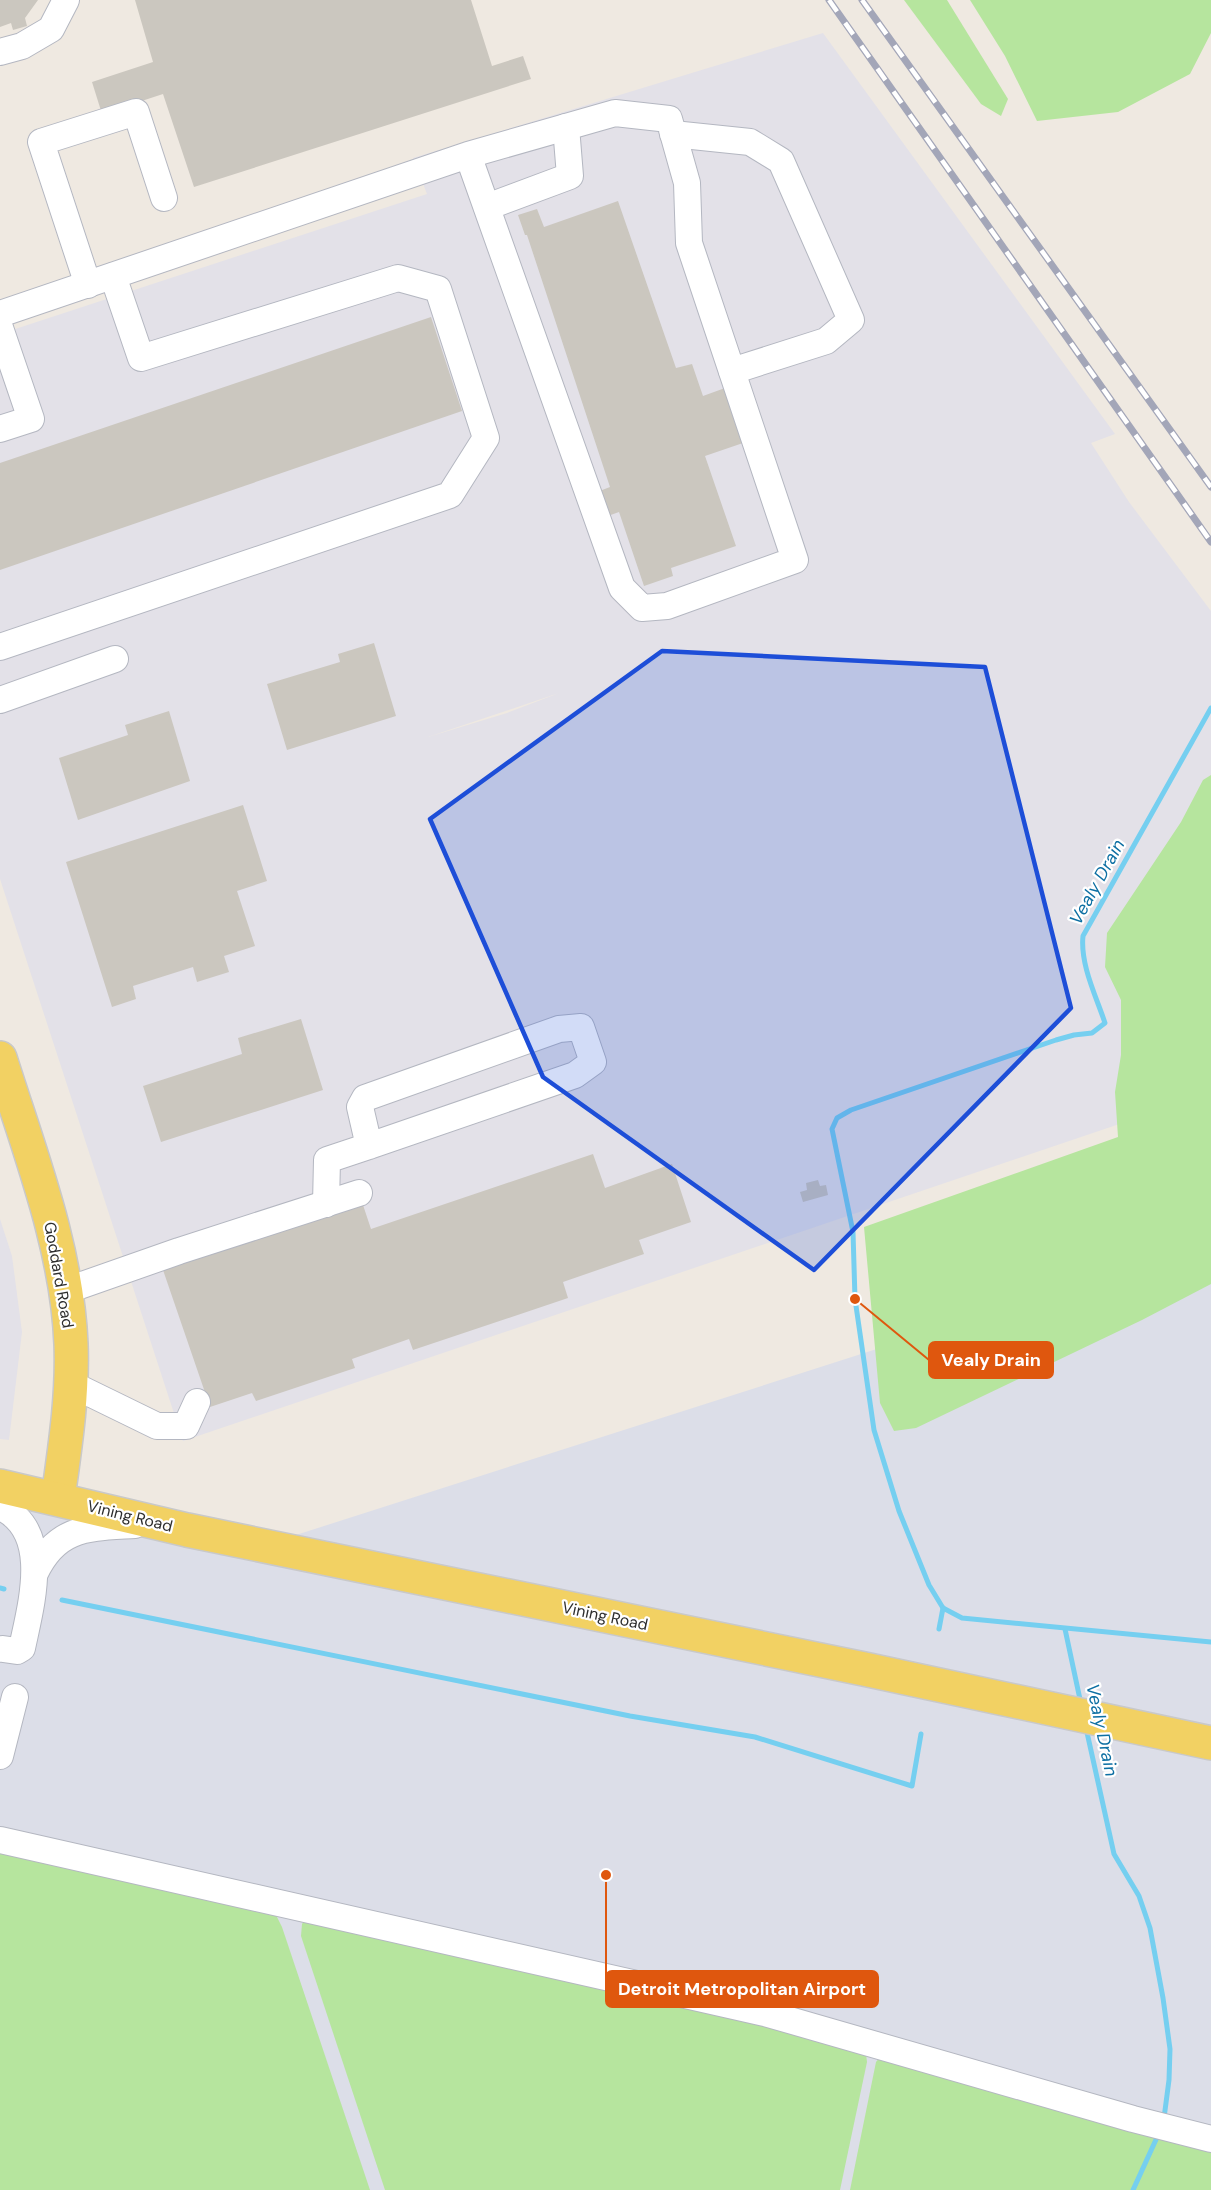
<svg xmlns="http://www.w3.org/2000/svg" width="1211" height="2190" font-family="'DM Sans',sans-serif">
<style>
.industrial{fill:#e3e1e8;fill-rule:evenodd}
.airport{fill:#dcdee8}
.green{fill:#b6e59e}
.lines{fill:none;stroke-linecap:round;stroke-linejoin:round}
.stream{stroke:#75cff0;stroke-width:5}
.building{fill:#cbc7bf}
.minor-casing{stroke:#b4b7c1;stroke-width:28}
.major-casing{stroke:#c9c9c9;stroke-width:36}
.minor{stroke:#fff;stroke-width:26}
.major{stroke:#f2d163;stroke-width:33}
.rail-casing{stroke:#a3a6b8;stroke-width:7}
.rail{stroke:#fff;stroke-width:4.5;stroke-dasharray:14;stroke-linecap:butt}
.marked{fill:#1d4ed8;fill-opacity:0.2;stroke:#1d4ed8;stroke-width:4.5;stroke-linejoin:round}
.labels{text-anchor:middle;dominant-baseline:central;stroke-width:4.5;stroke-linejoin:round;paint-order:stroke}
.street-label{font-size:16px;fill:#2e2e2e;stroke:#fff}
.water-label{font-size:18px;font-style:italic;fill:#0d6fa3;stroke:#fff}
.leader{fill:none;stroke:#df570e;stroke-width:2}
.callout-dot{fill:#df570e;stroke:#fff;stroke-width:2}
.callout{fill:#df570e;stroke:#df570e;stroke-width:2}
.callout-label{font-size:18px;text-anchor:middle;font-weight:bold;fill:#fff}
</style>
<rect width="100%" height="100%" fill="#efe9e1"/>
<g class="industrial">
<path d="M 823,33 L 1115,434 L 1091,443 L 1129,502 L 1211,611 L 1211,1093 L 183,1441 L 0,879 L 0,334 L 427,194 L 413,158 ZM 559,693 L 507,713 L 428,737 Z"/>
<path d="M 0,1219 L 12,1256 L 22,1332 L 9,1440 L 0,1439 Z"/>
</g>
<path class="airport" d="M 1211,1242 L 1211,2190 L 0,2190 L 0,1504 L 146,1534 L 290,1560 L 296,1535 Z"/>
<g class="green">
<path d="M 904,0 L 947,0 L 1008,99 L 1001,116 L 981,104 Z"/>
<path d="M 970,0 L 1211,0 L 1211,33 L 1190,74 L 1118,112 L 1037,121 L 1005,56 Z"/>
<path d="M 1211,775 L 1211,1284 L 1142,1320 L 916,1428 L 894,1431 L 880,1403 L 864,1227 L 1118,1137 L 1115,1092 L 1121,1055 L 1121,1000 L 1105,967 L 1107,933 L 1181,822 L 1203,780 Z"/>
<path d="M 0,1850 L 272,1907 L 282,1927 L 370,2190 L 0,2190 Z"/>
<path d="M 308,1915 L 865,2045 L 867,2062 L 840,2190 L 385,2190 L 301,1936 L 302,1924 Z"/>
<path d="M 884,2052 L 1211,2141 L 1211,2190 L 850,2190 L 876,2062 Z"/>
</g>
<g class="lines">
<g class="stream">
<path d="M 1211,708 L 1083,936 C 1080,964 1096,996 1105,1023 L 1092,1033 L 1074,1035 L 1056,1040 L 851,1110 L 837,1118 L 832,1129 L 853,1232 L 855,1299 L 874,1430 L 899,1511 L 929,1585 L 943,1608 L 962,1618 L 1211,1642"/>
<path d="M 0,1588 L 4,1589"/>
<path d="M 62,1600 L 630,1716 L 755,1737 L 912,1786 L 921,1734"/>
<path d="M 939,1629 L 943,1608"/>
<path d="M 1065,1629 L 1081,1704"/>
<path d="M 1086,1728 L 1114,1854 L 1139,1896 L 1150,1928 L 1163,1998 L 1170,2049 L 1169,2080 L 1164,2118"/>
<path d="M 1133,2190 L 1159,2133"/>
</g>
</g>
<g class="building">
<path d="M 0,0 L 38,0 L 25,18 L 27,26 L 13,30 L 11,23 L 0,27 Z"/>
<path d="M 135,0 L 471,0 L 492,66 L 523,56 L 531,79 L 194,187 L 163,94 L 102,114 L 92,82 L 153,62 Z"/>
<path d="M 618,201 L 676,368 L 692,364 L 703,396 L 725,388 L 743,443 L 705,456 L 736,546 L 671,568 L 673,576 L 644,586 L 619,512 L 605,517 L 597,492 L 610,487 L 527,235 L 525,235 L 518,215 L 537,209 L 544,227 Z"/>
<path d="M 431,317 L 462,411 L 0,570 L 0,463 Z"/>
<path d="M 374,643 L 396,716 L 287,750 L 267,684 L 340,662 L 338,654 Z"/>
<path d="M 169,711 L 190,781 L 78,820 L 59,758 L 128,735 L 125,725 Z"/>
<path d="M 243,805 L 267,881 L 237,891 L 255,946 L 224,956 L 229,972 L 197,982 L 193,967 L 133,986 L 136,999 L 112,1007 L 66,862 Z"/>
<path d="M 301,1019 L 323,1090 L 161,1142 L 143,1086 L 242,1054 L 238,1038 Z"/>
<path d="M 593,1154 L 605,1188 L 672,1164 L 691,1222 L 639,1240 L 644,1254 L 563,1282 L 568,1298 L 413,1350 L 409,1339 L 352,1359 L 355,1368 L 256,1401 L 252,1393 L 210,1407 L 163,1270 L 362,1202 L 371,1229 Z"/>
<path d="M 818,1180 L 820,1186 L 826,1185 L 828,1195 L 803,1202 L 800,1192 L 807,1190 L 806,1183 Z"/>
</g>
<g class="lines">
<defs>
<g id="minor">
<path d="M 0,52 L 22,46 L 51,29 L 66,0"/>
<path d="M 673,134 L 750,142 L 781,161 L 851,320 L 826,341 L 732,371"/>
<path d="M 487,207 L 570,176 L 566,127"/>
<path d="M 88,285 L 41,142 L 136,112 L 164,198"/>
<path d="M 0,314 L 468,155 L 615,113 L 669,119 L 687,183 L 689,243 L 795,560 L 667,606 L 642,608 L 622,588 L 468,155"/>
<path d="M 0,328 L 31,419 L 0,429"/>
<path d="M 0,647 L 450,495 L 486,438 L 438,289 L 398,278 L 141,358 L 113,276"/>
<path d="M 0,700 L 115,659"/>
<path d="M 326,1204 L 327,1160 L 369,1146 L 575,1075 L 593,1062 L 581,1027 L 559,1029 L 365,1098 L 360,1107 L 369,1146"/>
<path d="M 65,1291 L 179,1251 L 359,1193"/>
<path d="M 71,1384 L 157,1426 L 186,1426 L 197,1402"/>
<path d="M 0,1507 C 53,1530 31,1605 22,1648 L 17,1651 L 3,1649"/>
<path d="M 35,1573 C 57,1526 89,1528 135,1525"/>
<path d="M 0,1756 L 15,1697"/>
<path d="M 0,1840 L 765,2013 L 1133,2119 L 1211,2139"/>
</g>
<g id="major">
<path d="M 0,1058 C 29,1151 67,1246 71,1344 C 73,1396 65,1447 58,1498"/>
<path d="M 0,1486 L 187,1530 L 864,1669 L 1211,1743"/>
</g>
</defs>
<use href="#minor" class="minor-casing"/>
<use href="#major" class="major-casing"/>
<use href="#minor" class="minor"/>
<use href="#major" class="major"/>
<defs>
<g id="rail">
<path d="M 829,0 L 1211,542"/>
<path d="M 862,0 L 1211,487"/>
</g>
</defs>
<use href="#rail" class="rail-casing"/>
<use href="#rail" class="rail"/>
</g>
<path class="marked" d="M 662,651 L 985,667 L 1071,1008 L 814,1270 L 543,1077 L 430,819 Z"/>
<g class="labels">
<g class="street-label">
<text transform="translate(59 1275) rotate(80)">Goddard Road</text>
<text transform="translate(130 1516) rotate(14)">Vining Road</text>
<text transform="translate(605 1616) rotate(12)">Vining Road</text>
</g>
<g class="water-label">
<text transform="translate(1097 882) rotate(-61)">Vealy Drain</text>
<text transform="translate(1102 1730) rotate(78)">Vealy Drain</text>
</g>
</g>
<path class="leader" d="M855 1299L929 1360M606 1875L606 1989"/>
<g class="callout-dot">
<circle cx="855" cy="1299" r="6"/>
<circle cx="606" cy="1875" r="6"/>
</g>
<g class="callout">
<rect x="929" y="1342" width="124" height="36" rx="6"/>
<rect x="606" y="1971" width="272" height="36" rx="6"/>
</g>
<g class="callout-label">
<text x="991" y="1366">Vealy Drain</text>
<text x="742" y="1995">Detroit Metropolitan Airport</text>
</g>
</svg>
